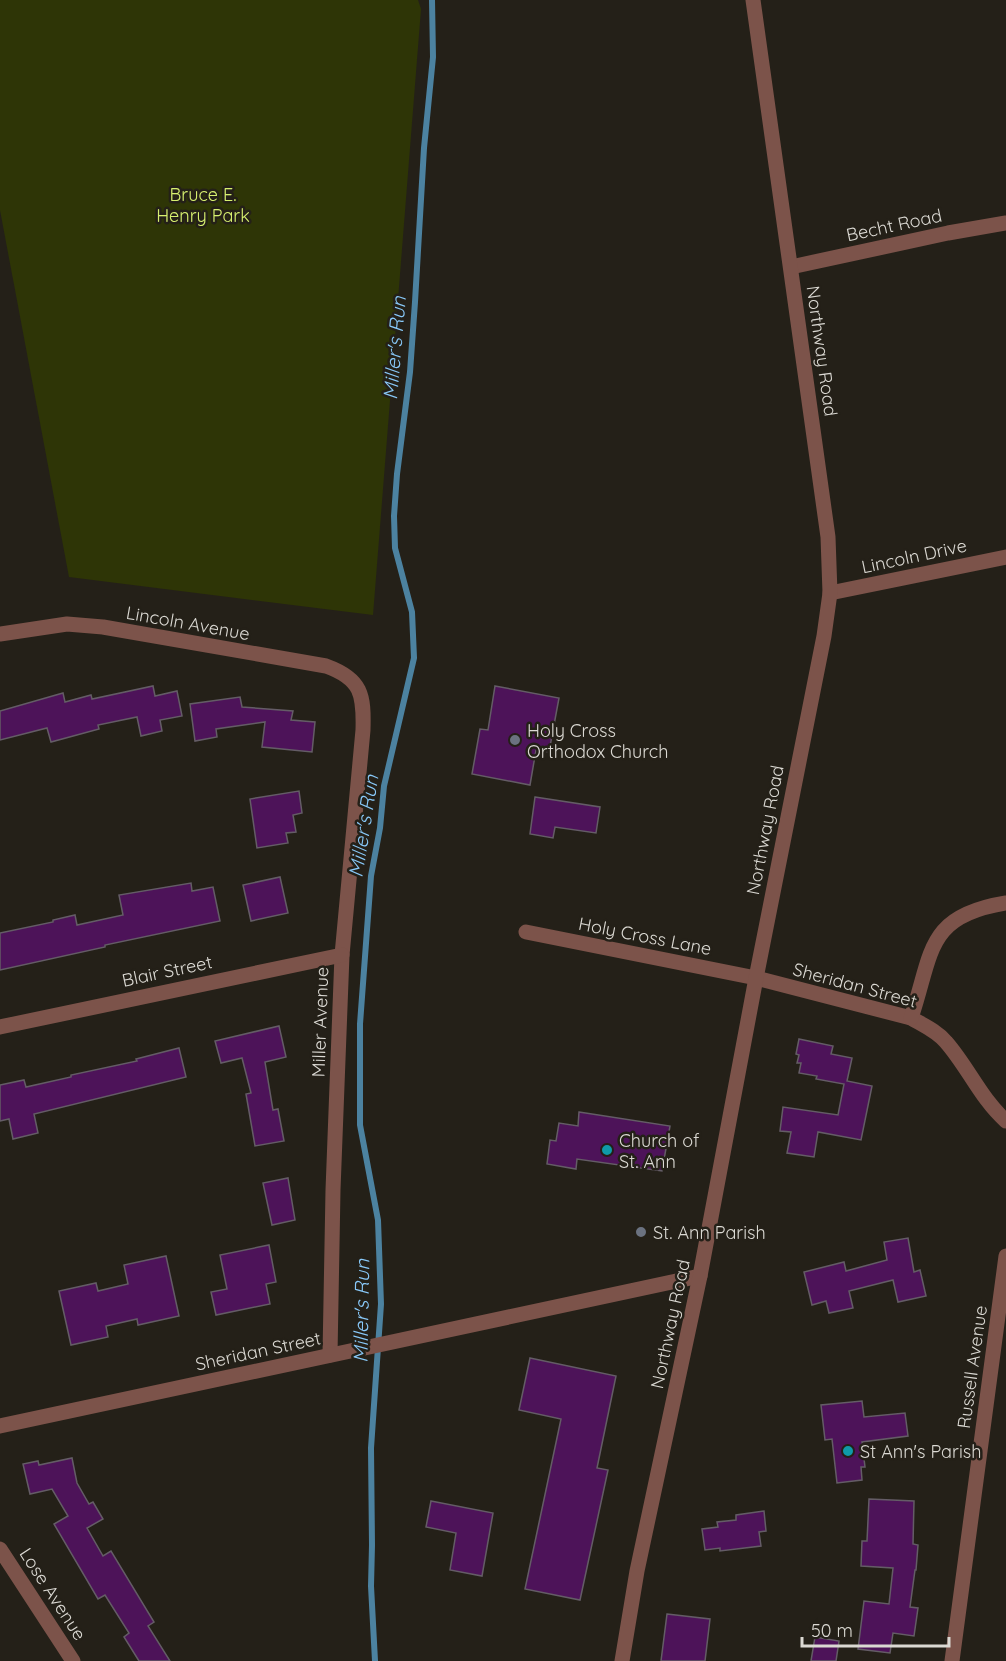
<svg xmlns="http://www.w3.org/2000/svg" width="1006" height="1661" font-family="Quicksand,sans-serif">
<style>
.green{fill:#2e3506}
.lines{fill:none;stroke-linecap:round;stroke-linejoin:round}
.stream{stroke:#4c82a0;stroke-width:6}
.building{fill:#4d1359;stroke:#645c66;stroke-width:1.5}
.minor{stroke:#7c534a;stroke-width:15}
.worship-dot{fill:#6b7280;stroke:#242018;stroke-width:2}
.culture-dot{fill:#0f9aa8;stroke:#242018;stroke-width:2}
.labels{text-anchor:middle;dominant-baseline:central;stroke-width:5;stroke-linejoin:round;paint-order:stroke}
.park-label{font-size:18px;fill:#d7f06f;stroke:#242018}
.street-label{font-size:18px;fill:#dbd9d3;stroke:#242018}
.poi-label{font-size:18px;fill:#dbd9d3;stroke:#242018;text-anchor:start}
.water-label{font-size:20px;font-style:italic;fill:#89c9f9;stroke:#242018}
</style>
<rect width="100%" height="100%" fill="#242018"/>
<path class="green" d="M 0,0 L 418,0 L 421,9 L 373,615 L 69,577 L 0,210 Z"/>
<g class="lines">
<path class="stream" d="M 375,1661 L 371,1586 L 372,1545 L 371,1448 L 381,1304 L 378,1220 L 360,1125 L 360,1024 L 371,876 L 380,828 L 384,786 L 414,658 L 412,612 L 395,548 L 394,516 L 397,474 L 410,372 L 415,302 L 424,148 L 433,57 L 432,0"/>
</g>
<g class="building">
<path d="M 153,686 L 155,696 L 177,691 L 182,716 L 160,720 L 162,731 L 141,736 L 137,717 L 98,725 L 99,729 L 51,742 L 47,728 L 0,740 L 0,711 L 63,693 L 65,702 L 91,695 L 92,699 Z"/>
<path d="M 495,686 L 559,698 L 549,752 L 536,750 L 530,785 L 472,774 L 480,729 L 488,730 Z"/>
<path d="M 240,697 L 242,707 L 293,711 L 291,720 L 315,722 L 312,752 L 262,747 L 265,722 L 216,729 L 217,737 L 195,741 L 190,704 Z"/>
<path d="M 299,791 L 302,813 L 293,815 L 296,832 L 286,833 L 288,843 L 257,848 L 250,799 Z"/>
<path d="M 535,797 L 600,807 L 596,833 L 555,827 L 553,838 L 530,834 Z"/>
<path d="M 280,877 L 288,913 L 251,921 L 243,885 Z"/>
<path d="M 191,883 L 192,891 L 213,887 L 220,921 L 105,945 L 105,947 L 0,970 L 0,933 L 53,922 L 53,920 L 75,915 L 77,925 L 123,915 L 119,895 Z"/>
<path d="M 279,1026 L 286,1057 L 265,1062 L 273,1110 L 278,1109 L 284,1141 L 255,1146 L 246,1094 L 251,1093 L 242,1058 L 221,1063 L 215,1041 Z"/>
<path d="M 799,1039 L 833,1046 L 831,1054 L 852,1058 L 847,1081 L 872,1086 L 861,1140 L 818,1132 L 814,1157 L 787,1153 L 791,1132 L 780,1131 L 783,1107 L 838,1115 L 844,1084 L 816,1079 L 817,1076 L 799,1073 L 801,1063 L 797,1063 L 799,1055 L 796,1054 Z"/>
<path d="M 179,1048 L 186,1077 L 34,1114 L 38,1133 L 13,1139 L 9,1119 L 0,1121 L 0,1085 L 24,1080 L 26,1087 L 71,1077 L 71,1075 L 137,1061 L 136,1059 Z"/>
<path d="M 579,1112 L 670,1126 L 662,1171 L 577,1159 L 576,1169 L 547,1164 L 550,1140 L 556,1141 L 559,1123 L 578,1126 Z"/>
<path d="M 288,1178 L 295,1220 L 272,1225 L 263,1183 Z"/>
<path d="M 908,1238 L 914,1272 L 920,1270 L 926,1296 L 898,1302 L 893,1280 L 849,1291 L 853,1308 L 829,1313 L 826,1301 L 812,1305 L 804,1272 L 844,1262 L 846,1271 L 887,1260 L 884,1242 Z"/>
<path d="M 269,1245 L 276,1282 L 266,1284 L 270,1304 L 216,1315 L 211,1292 L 227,1289 L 220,1255 Z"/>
<path d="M 166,1256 L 179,1316 L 138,1325 L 137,1319 L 106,1326 L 108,1337 L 71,1345 L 59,1291 L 96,1283 L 98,1291 L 128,1284 L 124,1265 Z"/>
<path d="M 530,1358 L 616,1376 L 597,1468 L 608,1470 L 580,1600 L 525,1589 L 561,1419 L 519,1410 Z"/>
<path d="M 862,1401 L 864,1417 L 905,1413 L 908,1436 L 862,1442 L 865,1467 L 861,1467 L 862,1480 L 837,1483 L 832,1439 L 825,1440 L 821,1405 Z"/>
<path d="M 72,1458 L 77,1483 L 89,1504 L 93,1502 L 103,1519 L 87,1528 L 103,1556 L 111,1551 L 154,1622 L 148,1626 L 170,1661 L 139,1661 L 124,1637 L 129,1633 L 105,1595 L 98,1599 L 54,1524 L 68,1516 L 52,1489 L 30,1494 L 23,1464 L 38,1461 L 39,1465 Z"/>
<path d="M 869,1499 L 914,1501 L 913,1544 L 918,1545 L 916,1570 L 915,1570 L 910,1607 L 918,1608 L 914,1636 L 893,1633 L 890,1653 L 858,1649 L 864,1601 L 889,1604 L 893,1568 L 861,1566 L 862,1541 L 867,1541 Z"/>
<path d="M 431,1501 L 493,1513 L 482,1576 L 450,1570 L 456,1533 L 426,1527 Z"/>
<path d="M 764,1511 L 766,1531 L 759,1532 L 761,1546 L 720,1551 L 720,1548 L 705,1550 L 702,1529 L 718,1527 L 717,1522 L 736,1520 L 736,1515 Z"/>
<path d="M 667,1614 L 710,1619 L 705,1661 L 661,1661 Z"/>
<path d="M 815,1637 L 839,1641 L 836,1661 L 811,1661 Z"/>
</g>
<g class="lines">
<g class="minor">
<path d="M 791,267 L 948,233 L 1006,223"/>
<path d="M 830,593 L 1006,557"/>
<path d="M 0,634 L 67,624 L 103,627 L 326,666 C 362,679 364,695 363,730 L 342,955 L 333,1190 L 330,1355"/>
<path d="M 526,932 L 756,978 L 911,1018 C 923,1025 937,1031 946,1042 C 968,1067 981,1099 1006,1121"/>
<path d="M 911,1018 C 933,953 925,916 1006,903"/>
<path d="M 0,1027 L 342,955"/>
<path d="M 0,1426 L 700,1276"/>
<path d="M 0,1549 L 73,1661"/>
<path d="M 622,1661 L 637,1571 L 700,1276 L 756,978 L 824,636 L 830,593 L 828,537 L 753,0"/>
<path d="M 952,1661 L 1006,1256"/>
</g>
</g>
<g class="worship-dot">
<circle cx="515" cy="740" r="6"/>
<circle cx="641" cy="1232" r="6"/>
</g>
<g class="culture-dot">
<circle cx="607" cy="1150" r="6"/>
<circle cx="848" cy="1451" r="6"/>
</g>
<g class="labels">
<g class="park-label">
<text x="203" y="194">Bruce E.<tspan x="203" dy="21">Henry Park</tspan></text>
</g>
<g class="street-label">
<text transform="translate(894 225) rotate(-12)">Becht Road</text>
<text transform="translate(822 351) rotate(82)">Northway Road</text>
<text transform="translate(914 556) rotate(-12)">Lincoln Drive</text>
<text transform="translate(188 623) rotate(10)">Lincoln Avenue</text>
<text transform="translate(765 830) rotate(-79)">Northway Road</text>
<text transform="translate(645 936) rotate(11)">Holy Cross Lane</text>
<text transform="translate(167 971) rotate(-12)">Blair Street</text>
<text transform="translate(855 985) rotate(15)">Sheridan Street</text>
<text transform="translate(320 1022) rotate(-88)">Miller Avenue</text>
<text transform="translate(670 1324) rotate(-78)">Northway Road</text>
<text transform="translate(258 1351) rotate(-12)">Sheridan Street</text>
<text transform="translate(972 1367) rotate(-82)">Russell Avenue</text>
<text transform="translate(53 1594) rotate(57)">Lose Avenue</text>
</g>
<g class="poi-label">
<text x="527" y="730">Holy Cross<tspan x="527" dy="21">Orthodox Church</tspan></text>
<text x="619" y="1140">Church of<tspan x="619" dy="21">St. Ann</tspan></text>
<text x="653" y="1232">St. Ann Parish</text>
<text x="860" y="1451">St Ann's Parish</text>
</g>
<g class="water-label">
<text transform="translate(394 348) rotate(-85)">Miller's Run</text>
<text transform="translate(363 826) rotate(-81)">Miller's Run</text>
<text transform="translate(361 1311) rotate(-89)">Miller's Run</text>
</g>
</g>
<path d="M802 1637v9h147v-9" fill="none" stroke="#dbd9d3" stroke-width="3"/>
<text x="811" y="1637" font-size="18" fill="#dbd9d3" stroke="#242018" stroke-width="4.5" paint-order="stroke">50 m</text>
</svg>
